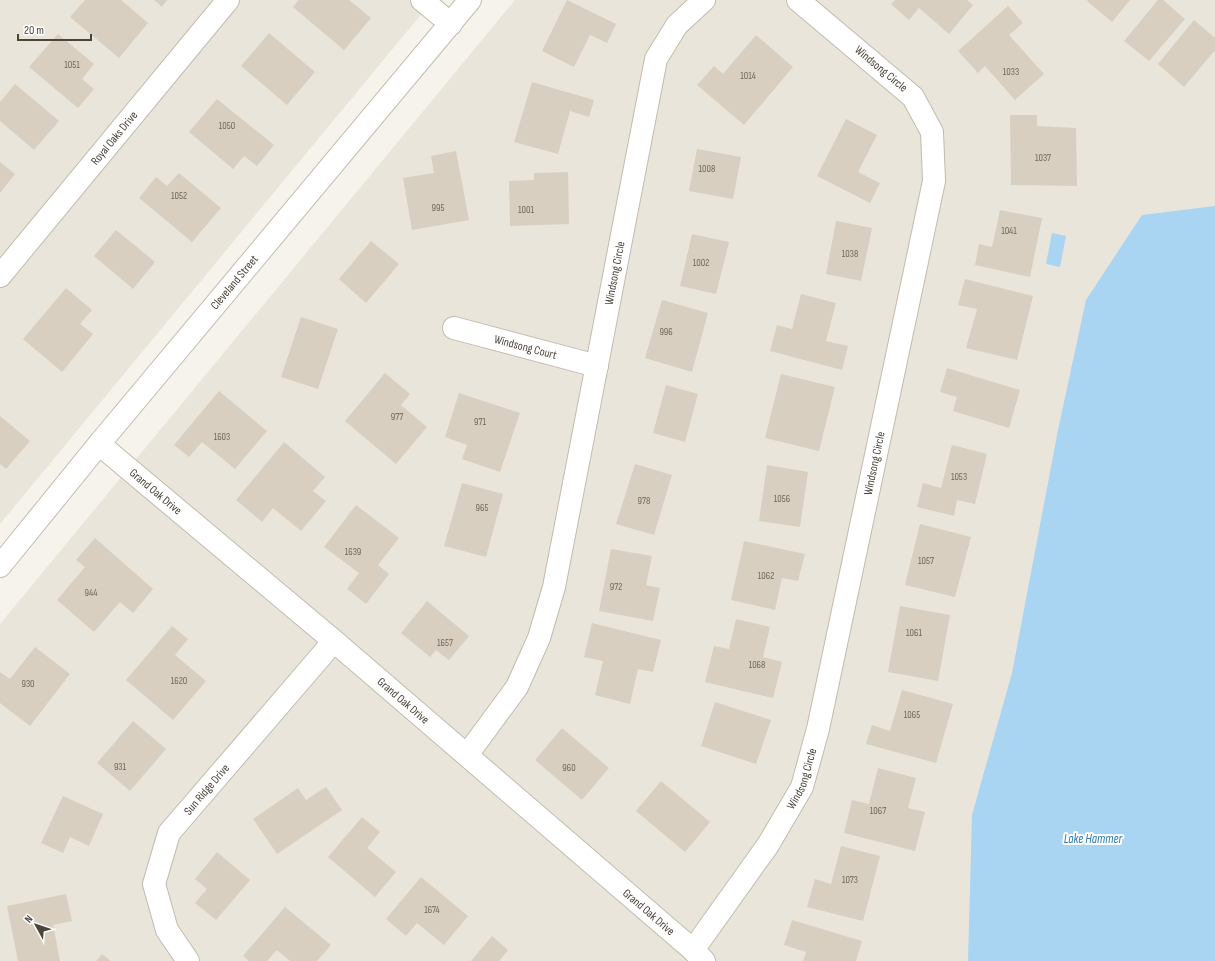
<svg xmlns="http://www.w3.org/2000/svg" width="1215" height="961" font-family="'Sofia Sans Condensed',sans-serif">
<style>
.residential{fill:#eae5da}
.water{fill:#a9d4f2}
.building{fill:#d8cfc1}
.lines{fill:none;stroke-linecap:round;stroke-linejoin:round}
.minor-casing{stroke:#c2bbae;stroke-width:24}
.minor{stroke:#fff;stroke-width:22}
.labels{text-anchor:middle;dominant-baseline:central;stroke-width:4;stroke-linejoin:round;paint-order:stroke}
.number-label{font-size:10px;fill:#6e675b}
.street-label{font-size:12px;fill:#4b4439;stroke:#fff}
.water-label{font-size:13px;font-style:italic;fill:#2e7ab2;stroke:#fff}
</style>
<rect width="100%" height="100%" fill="#f6f3ec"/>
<g class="residential">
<path d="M 0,0 L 433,0 L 0,524 Z"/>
<path d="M 515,0 L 1215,0 L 1215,961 L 0,961 L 0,624 Z"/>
</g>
<g class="water">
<path d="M 1215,206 L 1215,961 L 968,961 L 972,815 L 1012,673 L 1058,430 L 1086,300 L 1142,215 Z"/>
<path d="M 1052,233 L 1066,236 L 1060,267 L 1046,264 Z"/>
</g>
<g class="building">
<path d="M 85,0 L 121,0 L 148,23 L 119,58 L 70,17 Z"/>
<path d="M 154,0 L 167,0 L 162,7 Z"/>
<path d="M 299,0 L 349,0 L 371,18 L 344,50 L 293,7 Z"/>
<path d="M 567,0 L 616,24 L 607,43 L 590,35 L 574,67 L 542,51 Z"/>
<path d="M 895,0 L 967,0 L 973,5 L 949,34 L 919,8 L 909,20 L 891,4 Z"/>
<path d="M 1088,0 L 1130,0 L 1112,22 L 1087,1 Z"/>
<path d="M 1158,0 L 1163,0 L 1185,19 L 1149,61 L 1124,41 Z"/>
<path d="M 1008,6 L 1023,23 L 1009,35 L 1044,74 L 1015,100 L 985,66 L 978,73 L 958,51 Z"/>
<path d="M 1194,20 L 1215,38 L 1215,50 L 1184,87 L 1158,64 Z"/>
<path d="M 269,33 L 315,72 L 287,105 L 241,66 Z"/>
<path d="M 58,34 L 94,64 L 82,79 L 94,89 L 78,108 L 29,67 Z"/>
<path d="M 756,35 L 793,67 L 744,125 L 697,85 L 714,66 L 723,74 Z"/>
<path d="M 532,82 L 594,100 L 589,117 L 570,111 L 558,154 L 514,142 Z"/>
<path d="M 15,84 L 59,121 L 34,150 L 0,121 L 0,102 Z"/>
<path d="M 217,99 L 274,145 L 257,166 L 244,156 L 233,169 L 189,132 Z"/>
<path d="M 1010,115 L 1037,115 L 1037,126 L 1076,128 L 1077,186 L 1011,185 Z"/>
<path d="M 846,119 L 877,135 L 858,172 L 880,183 L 870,203 L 817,176 Z"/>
<path d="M 697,149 L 741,157 L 733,199 L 689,191 Z"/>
<path d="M 456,151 L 469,220 L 412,230 L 403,178 L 434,173 L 431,156 Z"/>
<path d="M 0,162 L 15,174 L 0,193 Z"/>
<path d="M 568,172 L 569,224 L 510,226 L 509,181 L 534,180 L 534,173 Z"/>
<path d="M 179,173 L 221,208 L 192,242 L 139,198 L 156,177 L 167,186 Z"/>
<path d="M 1000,210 L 1042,218 L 1030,277 L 975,265 L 979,244 L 992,247 Z"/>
<path d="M 836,221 L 872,228 L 861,281 L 826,274 Z"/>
<path d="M 116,230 L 155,262 L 133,289 L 94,256 Z"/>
<path d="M 692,234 L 729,242 L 716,294 L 680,286 Z"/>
<path d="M 371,241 L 399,264 L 366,303 L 339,279 Z"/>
<path d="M 965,279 L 1033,296 L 1017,360 L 966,348 L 977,309 L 958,305 Z"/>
<path d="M 66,288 L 92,310 L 80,324 L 93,334 L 62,372 L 23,339 Z"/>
<path d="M 801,294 L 836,303 L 826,341 L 848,346 L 842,370 L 770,351 L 777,325 L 792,329 Z"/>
<path d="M 662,300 L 708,313 L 692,372 L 645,358 Z"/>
<path d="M 301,317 L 338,329 L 318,389 L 281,377 Z"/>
<path d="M 947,368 L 1020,390 L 1009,428 L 953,411 L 957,397 L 940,392 Z"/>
<path d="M 385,373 L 410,394 L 401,405 L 427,427 L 396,464 L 345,421 Z"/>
<path d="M 781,374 L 835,387 L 819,451 L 765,438 Z"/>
<path d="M 666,385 L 698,394 L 685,442 L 653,433 Z"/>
<path d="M 219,391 L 267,431 L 235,469 L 202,442 L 189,457 L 174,445 Z"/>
<path d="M 459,393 L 520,413 L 500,472 L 462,459 L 467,445 L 445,437 Z"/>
<path d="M 0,416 L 30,441 L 6,469 L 0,464 Z"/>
<path d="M 284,442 L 325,477 L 313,491 L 326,501 L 301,531 L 273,508 L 262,522 L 236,500 Z"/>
<path d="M 952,445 L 987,454 L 975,504 L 957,500 L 954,516 L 917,507 L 923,483 L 941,488 Z"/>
<path d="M 635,464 L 672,475 L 654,535 L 616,524 Z"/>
<path d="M 767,465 L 808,472 L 800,527 L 759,521 Z"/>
<path d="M 462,483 L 503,494 L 486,557 L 444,546 Z"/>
<path d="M 356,505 L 399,538 L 378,565 L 389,574 L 366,604 L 347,589 L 359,573 L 324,547 Z"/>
<path d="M 920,524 L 971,537 L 955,597 L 905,585 Z"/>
<path d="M 95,538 L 153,589 L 133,613 L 120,602 L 94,632 L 57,600 L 85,567 L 76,560 Z"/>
<path d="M 744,541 L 805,554 L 798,581 L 782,578 L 775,610 L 731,600 Z"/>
<path d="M 611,549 L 652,556 L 646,585 L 660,588 L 653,621 L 599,611 Z"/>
<path d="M 427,601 L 469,636 L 449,660 L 436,650 L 430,657 L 401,633 Z"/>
<path d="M 900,606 L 950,615 L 938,681 L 888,672 Z"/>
<path d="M 736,619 L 770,627 L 763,657 L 782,662 L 773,698 L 705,682 L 714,646 L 729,649 Z"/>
<path d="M 592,623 L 661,640 L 653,672 L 638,669 L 630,704 L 595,695 L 603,661 L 584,657 Z"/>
<path d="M 172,626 L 188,639 L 175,655 L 206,681 L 173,720 L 126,680 Z"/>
<path d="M 35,647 L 70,674 L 30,726 L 0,703 L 0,672 L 10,679 Z"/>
<path d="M 902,690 L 953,704 L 936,763 L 866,744 L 872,725 L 890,731 Z"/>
<path d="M 715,702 L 771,720 L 756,764 L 701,746 Z"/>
<path d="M 133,721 L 166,749 L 130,791 L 97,763 Z"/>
<path d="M 562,728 L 609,768 L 582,800 L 535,760 Z"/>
<path d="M 878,768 L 916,778 L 908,808 L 925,812 L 915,851 L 844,833 L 852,800 L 869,804 Z"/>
<path d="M 661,781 L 710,822 L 685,852 L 636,811 Z"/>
<path d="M 326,787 L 342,810 L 277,854 L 253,819 L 298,788 L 306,800 Z"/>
<path d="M 63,796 L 103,814 L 89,846 L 70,837 L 63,853 L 41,843 Z"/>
<path d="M 362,817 L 380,832 L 367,848 L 396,872 L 375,897 L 328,857 Z"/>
<path d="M 841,846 L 880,856 L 863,921 L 807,907 L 815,879 L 831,884 Z"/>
<path d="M 217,852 L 250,880 L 216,920 L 195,903 L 207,889 L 195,879 Z"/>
<path d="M 421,877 L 468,916 L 444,945 L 417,923 L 406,936 L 386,919 Z"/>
<path d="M 66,894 L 72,921 L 53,925 L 60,961 L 18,961 L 7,906 Z"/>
<path d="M 285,907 L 331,945 L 317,961 L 290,961 L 277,950 L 267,961 L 249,961 L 243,956 Z"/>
<path d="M 792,920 L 862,941 L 856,961 L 803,961 L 806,952 L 784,945 Z"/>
<path d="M 492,936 L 508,950 L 499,961 L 471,961 Z"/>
<path d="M 102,954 L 111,961 L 96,961 Z"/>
</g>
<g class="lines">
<defs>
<g id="minor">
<path d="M 422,0 L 451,24"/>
<path id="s1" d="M 0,276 L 228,0"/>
<path id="s2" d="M 454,328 L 597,366"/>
<path id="s3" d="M 99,444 L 334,641 L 693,950 L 704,961"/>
<path id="s4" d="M 0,566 L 99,444 L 470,0"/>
<path id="s5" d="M 467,755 L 517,687 L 539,638 L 554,587 L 656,59 L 677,25 L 704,0"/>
<path id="s6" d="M 693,950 L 768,845 L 802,787 L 818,729 L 934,181 L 932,132 L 913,97 L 798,0"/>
<path id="s7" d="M 188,961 L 167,930 L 154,884 L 169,833 L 334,641"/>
</g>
</defs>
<use href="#minor" class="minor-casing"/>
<use href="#minor" class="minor"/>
</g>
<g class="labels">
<g class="number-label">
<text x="72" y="65">1051</text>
<text x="1011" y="72">1033</text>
<text x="748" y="76">1014</text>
<text x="227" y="126">1050</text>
<text x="1043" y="158">1037</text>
<text x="707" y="169">1008</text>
<text x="179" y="196">1052</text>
<text x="438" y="208">995</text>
<text x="526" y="210">1001</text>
<text x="1009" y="231">1041</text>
<text x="850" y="254">1038</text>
<text x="701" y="263">1002</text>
<text x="666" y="332">996</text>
<text x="397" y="417">977</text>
<text x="480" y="422">971</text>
<text x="222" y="437">1603</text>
<text x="959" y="477">1053</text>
<text x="782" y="499">1056</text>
<text x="644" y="501">978</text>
<text x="482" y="508">965</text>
<text x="353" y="552">1639</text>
<text x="926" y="561">1057</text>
<text x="766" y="576">1062</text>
<text x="616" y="587">972</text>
<text x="91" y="593">944</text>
<text x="914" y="633">1061</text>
<text x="445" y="643">1657</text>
<text x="757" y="665">1068</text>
<text x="179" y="681">1620</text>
<text x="28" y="684">930</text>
<text x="912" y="715">1065</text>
<text x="120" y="767">931</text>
<text x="569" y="768">960</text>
<text x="878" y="811">1067</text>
<text x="850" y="880">1073</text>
<text x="432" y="910">1674</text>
</g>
<g class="street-label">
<text transform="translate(881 69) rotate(40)">Windsong Circle</text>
<text stroke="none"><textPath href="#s1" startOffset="179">Royal Oaks Drive</textPath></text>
<text stroke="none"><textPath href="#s5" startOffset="511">Windsong Circle</textPath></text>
<text stroke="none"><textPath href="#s4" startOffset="368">Cleveland Street</textPath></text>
<text stroke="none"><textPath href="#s2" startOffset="74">Windsong Court</textPath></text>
<text stroke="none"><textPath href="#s6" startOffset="528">Windsong Circle</textPath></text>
<text stroke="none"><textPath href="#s3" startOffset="74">Grand Oak Drive</textPath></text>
<text stroke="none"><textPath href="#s3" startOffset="398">Grand Oak Drive</textPath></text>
<text stroke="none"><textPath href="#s6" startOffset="204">Windsong Circle</textPath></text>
<text stroke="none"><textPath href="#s7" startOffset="196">Sun Ridge Drive</textPath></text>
<text stroke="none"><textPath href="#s3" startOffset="722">Grand Oak Drive</textPath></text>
</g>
<g class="water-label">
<text x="1093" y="839">Lake Hammer</text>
</g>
</g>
<g transform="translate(36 925) rotate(310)" stroke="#ffffff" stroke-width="3" paint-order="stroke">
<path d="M0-3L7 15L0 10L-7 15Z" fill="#4b4439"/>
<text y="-6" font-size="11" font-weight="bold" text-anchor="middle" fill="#4b4439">N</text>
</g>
<path d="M18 34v6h73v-6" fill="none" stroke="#4b4439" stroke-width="2"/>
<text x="24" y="34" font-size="12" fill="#4b4439" stroke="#ffffff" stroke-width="3" paint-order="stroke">20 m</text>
</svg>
